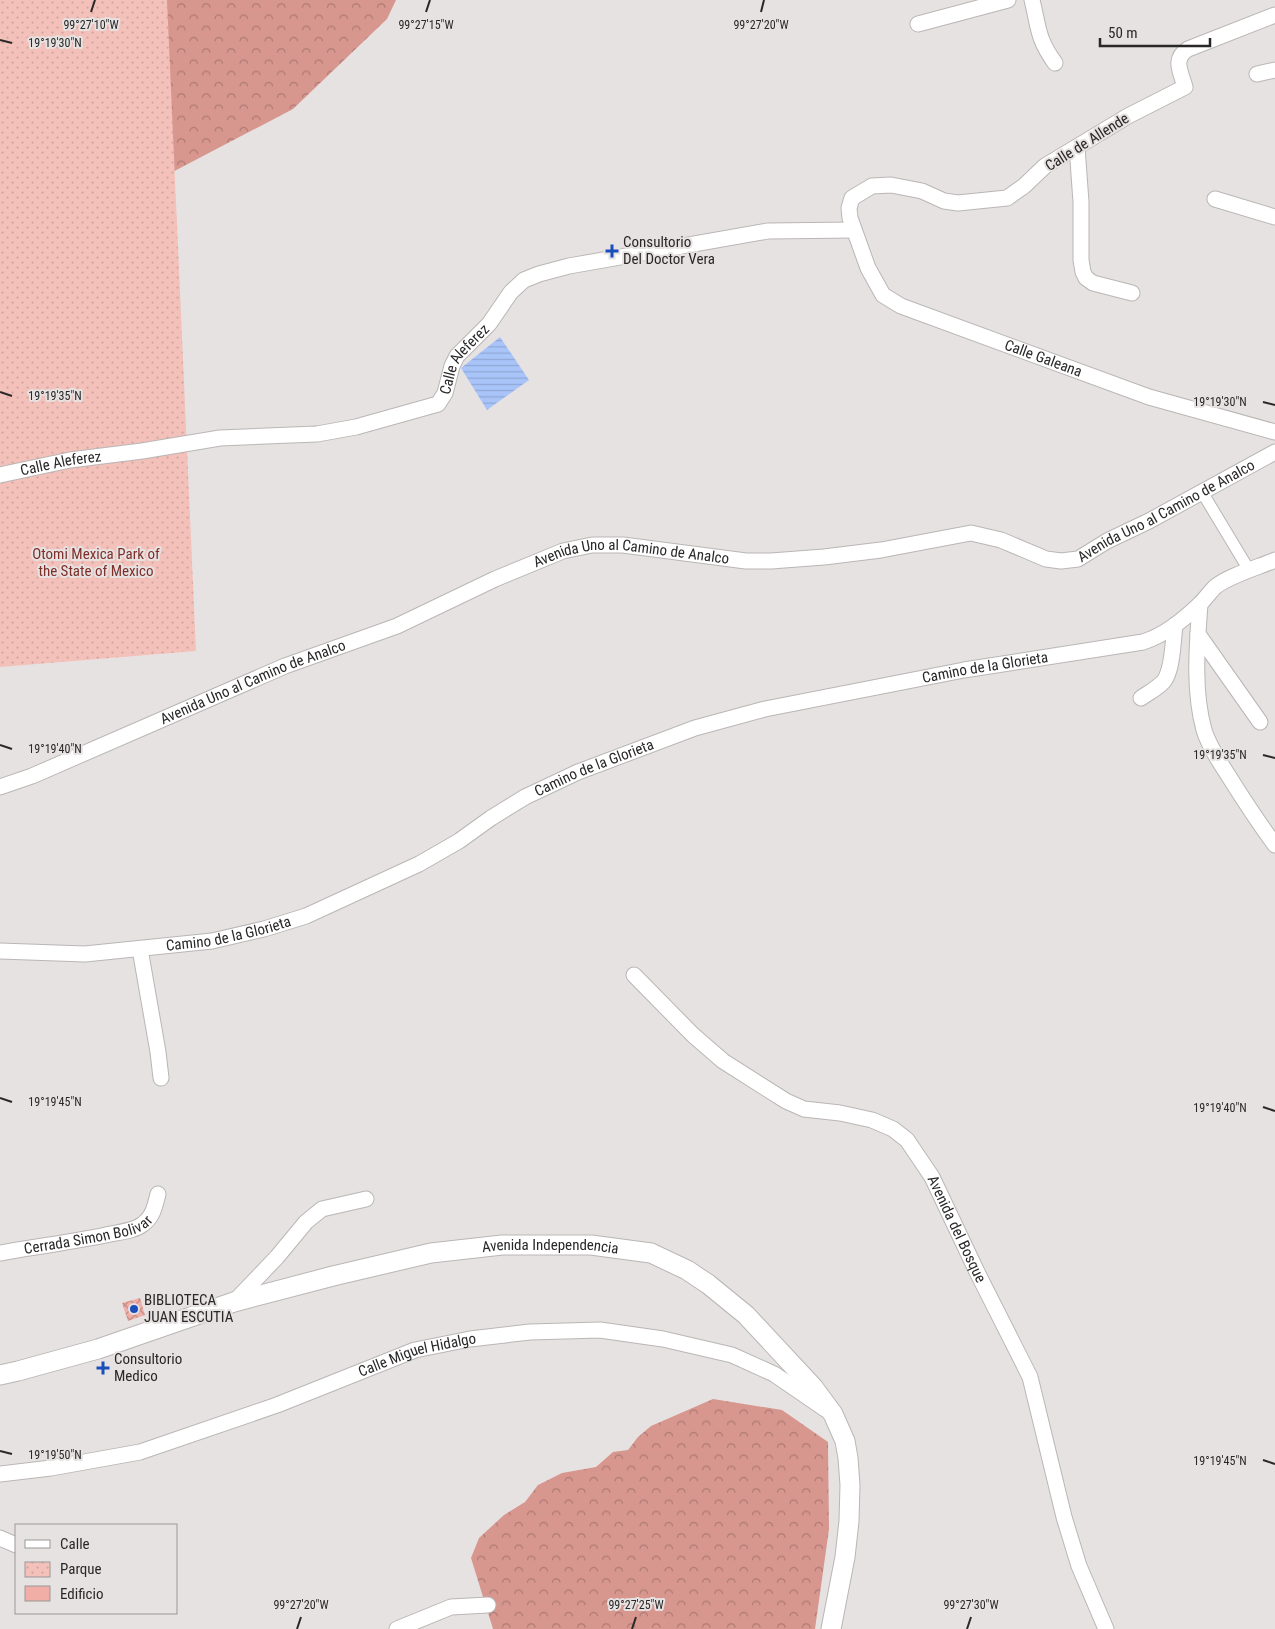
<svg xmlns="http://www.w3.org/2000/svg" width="1275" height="1629" font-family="'Roboto Condensed',sans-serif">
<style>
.forest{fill:url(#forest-crowns)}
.park{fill:url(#park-dots)}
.water{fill:url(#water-rules)}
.building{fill:url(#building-cross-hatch)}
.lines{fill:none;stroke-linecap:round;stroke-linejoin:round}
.pedestrian-casing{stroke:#bab6b5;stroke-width:13}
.minor-casing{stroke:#bab6b5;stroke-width:17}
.tertiary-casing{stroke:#bab6b5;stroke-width:21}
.pedestrian{stroke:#fff;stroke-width:11}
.minor{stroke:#fff;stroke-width:15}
.tertiary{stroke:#fff;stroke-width:19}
.ticks{fill:none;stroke:#292727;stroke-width:2}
.poi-dot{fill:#1a4fbb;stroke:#e7e2e2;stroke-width:2}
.labels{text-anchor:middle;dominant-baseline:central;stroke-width:4;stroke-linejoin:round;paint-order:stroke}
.street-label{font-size:15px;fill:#292727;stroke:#e7e2e2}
.poi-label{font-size:15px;fill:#292727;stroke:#e7e2e2;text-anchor:start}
.park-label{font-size:15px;fill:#7e2f2a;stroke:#e7e2e2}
.ticks-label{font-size:12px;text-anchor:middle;fill:#292727;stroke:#e7e2e2;stroke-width:4;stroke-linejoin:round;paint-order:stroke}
</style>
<defs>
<pattern id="forest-crowns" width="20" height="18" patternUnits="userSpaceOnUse" patternTransform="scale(1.25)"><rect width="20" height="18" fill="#d7968e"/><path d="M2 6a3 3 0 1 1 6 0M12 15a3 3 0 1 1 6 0" fill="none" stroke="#ae7a74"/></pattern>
<pattern id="park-dots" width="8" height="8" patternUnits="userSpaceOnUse" patternTransform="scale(1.25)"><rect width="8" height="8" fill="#f3c1ba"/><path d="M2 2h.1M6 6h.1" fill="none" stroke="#d0a6a0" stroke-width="1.8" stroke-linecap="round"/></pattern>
<pattern id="water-rules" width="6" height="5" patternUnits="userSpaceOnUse" patternTransform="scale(1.25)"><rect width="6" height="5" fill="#a8c4f9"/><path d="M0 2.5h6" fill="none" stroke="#91a8d5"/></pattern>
<pattern id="building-cross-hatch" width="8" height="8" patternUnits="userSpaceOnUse" patternTransform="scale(1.25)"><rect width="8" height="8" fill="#f1aea6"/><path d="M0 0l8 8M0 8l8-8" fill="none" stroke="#c38e87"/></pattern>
</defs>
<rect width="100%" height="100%" fill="#e7e2e2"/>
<g class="forest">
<path d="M 0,0 L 396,0 L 387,19 L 293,109 L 123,198 Z"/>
<path d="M 713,1399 L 782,1410 L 828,1442 L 829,1529 L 815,1629 L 493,1629 L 471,1558 L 479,1538 L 504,1515 L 525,1502 L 538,1485 L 562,1473 L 596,1467 L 613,1452 L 628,1450 L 638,1437 L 651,1426 Z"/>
</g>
<path class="park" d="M 0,0 L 167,0 L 196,651 L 0,667 Z"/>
<path class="water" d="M 500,337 L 529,380 L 487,410 L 461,368 Z"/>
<path class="building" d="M 140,1298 L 145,1315 L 128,1321 L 122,1303 Z"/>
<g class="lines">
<defs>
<path id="pedestrian" d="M 1202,492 L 1249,570"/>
<g id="minor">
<path d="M 1032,0 C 1039,28 1037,38 1055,63"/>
<path id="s1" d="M 1275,15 L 1188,49 C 1172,59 1181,72 1185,87 L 1128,116 L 1045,166 L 1024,186 L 1007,198 L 958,203 L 944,201 L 922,191 L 891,185 L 872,186 L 852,198 L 849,208 L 850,218 L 868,268 L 883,295 L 901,306 L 1149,397 L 1275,432"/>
<path d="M 918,24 L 1008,0"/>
<path d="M 1257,74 L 1275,70"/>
<path d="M 1077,147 L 1081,202 L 1081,260 L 1083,272 L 1086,278 L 1093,283 L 1132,293"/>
<path d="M 1215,199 L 1275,217"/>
<path id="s2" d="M 0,475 L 70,460 L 142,451 L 220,438 L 317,434 L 356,427 L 438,404 L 445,393 L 452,366 L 457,356 L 489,324 L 511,292 L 524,280 L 539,274 L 569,266 L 768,231 L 854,230"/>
<path d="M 1200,604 C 1197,646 1193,690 1204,730 C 1209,746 1219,761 1228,775 C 1243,799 1258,822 1275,845"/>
<path d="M 1198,634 L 1260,722"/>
<path d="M 1141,698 C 1148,693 1158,688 1164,681 C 1173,669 1173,640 1175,625"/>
<path id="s3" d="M 0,787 L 32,776 L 285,666 L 397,626 L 495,579 L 563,551 L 592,545 L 623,545 L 746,561 L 771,561 L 824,557 L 881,550 L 971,533 L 1001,540 L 1046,559 L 1061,561 L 1078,559 L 1107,541 L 1149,521 L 1275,452"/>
<path d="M 140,949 L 158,1052 L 161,1078"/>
<path id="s4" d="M 0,951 L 85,954 L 212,941 L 264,929 L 306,916 L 419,864 L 459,841 L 491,818 L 525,797 L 578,772 L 695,728 L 765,709 L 964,670 L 1143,642 C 1165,635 1183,620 1200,604 C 1205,599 1210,592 1215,587 C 1228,576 1259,567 1275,560"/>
<path id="s5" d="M 634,975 L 693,1035 L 723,1061 L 786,1101 L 804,1109 L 840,1113 L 872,1120 L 893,1129 L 907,1140 L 932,1177 L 977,1272 L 1030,1377 L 1064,1517 L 1079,1566 L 1106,1629"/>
<path id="s6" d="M 0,1253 C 35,1247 71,1242 106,1235 C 117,1232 133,1232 143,1224 C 153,1217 155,1206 158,1194"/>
<path d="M 234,1302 L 277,1257 L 306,1222 L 322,1209 L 366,1199"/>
<path id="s7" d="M 0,1474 L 51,1468 L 140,1452 L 277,1405 L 415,1350 L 470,1339 L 530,1332 L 600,1330 L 663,1339 L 732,1355 L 774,1374 L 825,1409"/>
<path d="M 0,1538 L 16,1545"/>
<path d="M 397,1629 L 451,1607 L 488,1605"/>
</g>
<g id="tertiary">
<path id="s8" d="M 0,1375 L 18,1371 L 98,1349 L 234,1302 L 333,1276 L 431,1253 L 502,1245 L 591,1245 L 651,1253 L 687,1270 L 708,1284 L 746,1315 L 813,1387 L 833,1414 L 845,1441 L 848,1458 L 850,1485 L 849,1521 L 845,1557 L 831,1629"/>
</g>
</defs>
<use href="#pedestrian" class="pedestrian-casing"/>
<use href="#minor" class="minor-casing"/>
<use href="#tertiary" class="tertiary-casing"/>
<use href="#pedestrian" class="pedestrian"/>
<use href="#minor" class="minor"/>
<use href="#tertiary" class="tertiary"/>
</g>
<path class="ticks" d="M 91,12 L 95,0M 426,12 L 430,0M 761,12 L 764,0M 0,40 L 12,43M 0,392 L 12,396M 1263,402 L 1275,405M 0,745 L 12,749M 1263,755 L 1275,758M 0,1098 L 12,1102M 1263,1107 L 1275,1111M 0,1451 L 12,1454M 1263,1460 L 1275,1464M 297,1629 L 301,1617M 632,1629 L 636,1617M 967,1629 L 971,1617"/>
<g class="poi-dot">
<path d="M609.5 243.5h5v5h5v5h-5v5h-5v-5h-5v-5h5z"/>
<circle cx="134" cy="1309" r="5"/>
<path d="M100.5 1360.5h5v5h5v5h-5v5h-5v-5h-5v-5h5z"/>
</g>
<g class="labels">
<g class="street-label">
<text transform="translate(1087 142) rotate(-32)">Calle de Allende</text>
<text stroke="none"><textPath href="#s1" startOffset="785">Calle Galeana</textPath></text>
<text stroke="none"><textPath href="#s2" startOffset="498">Calle Aleferez</textPath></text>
<text stroke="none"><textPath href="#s2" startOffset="62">Calle Aleferez</textPath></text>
<text stroke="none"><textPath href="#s3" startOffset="1235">Avenida Uno al Camino de Analco</textPath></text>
<text stroke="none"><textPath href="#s3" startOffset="679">Avenida Uno al Camino de Analco</textPath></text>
<text stroke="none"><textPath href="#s4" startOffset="1040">Camino de la Glorieta</textPath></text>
<text stroke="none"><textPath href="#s3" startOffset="274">Avenida Uno al Camino de Analco</textPath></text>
<text stroke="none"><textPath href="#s4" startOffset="635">Camino de la Glorieta</textPath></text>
<text stroke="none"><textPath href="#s4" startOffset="230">Camino de la Glorieta</textPath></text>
<text stroke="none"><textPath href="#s5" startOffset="430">Avenida del Bosque</textPath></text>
<text stroke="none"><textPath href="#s6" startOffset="90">Cerrada Simon Bolivar</textPath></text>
<text stroke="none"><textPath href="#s8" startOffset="568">Avenida Independencia</textPath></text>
<text stroke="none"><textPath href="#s7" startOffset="436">Calle Miguel Hidalgo</textPath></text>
</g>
<g class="poi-label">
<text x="623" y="242">Consultorio<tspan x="623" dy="17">Del Doctor Vera</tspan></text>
<text x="144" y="1300">BIBLIOTECA<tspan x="144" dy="17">JUAN ESCUTIA</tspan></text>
<text x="114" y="1359">Consultorio<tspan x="114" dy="17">Medico</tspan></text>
</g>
<g class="park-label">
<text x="96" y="554">Otomi Mexica Park of<tspan x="96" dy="17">the State of Mexico</tspan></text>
</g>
</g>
<g class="ticks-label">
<text x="91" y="29">99°27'10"W</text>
<text x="426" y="29">99°27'15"W</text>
<text x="761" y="29">99°27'20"W</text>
<text x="55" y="47">19°19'30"N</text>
<text x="55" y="400">19°19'35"N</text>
<text x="1220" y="406">19°19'30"N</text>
<text x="55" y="753">19°19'40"N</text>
<text x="1220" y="759">19°19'35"N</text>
<text x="55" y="1106">19°19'45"N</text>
<text x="1220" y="1112">19°19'40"N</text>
<text x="55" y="1459">19°19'50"N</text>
<text x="1220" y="1465">19°19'45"N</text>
<text x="301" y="1609">99°27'20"W</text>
<text x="636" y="1609">99°27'25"W</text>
<text x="971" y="1609">99°27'30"W</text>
</g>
<rect x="15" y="1524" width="162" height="90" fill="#e7e2e2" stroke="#9b9797"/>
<rect x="25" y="1540" width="25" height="8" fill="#ffffff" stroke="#9b9797"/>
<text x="60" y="1549" font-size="15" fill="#292727">Calle</text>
<rect x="25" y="1562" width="25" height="15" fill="url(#park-dots)" stroke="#9b9797"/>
<text x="60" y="1574" font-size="15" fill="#292727">Parque</text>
<rect x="25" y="1586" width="25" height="15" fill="#f1aea6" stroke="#9b9797"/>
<text x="60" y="1599" font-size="15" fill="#292727">Edificio</text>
<path d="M1100 38v8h110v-8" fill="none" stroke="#292727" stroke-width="2.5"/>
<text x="1108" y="38" font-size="15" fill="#292727" stroke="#e7e2e2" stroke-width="4" paint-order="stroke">50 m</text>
</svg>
